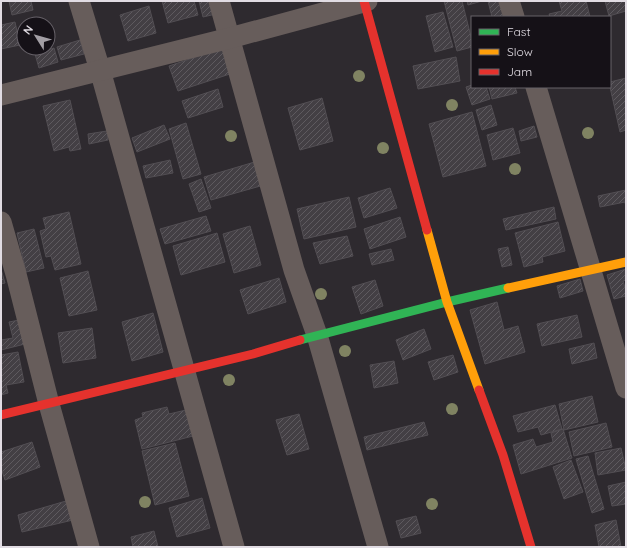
<svg xmlns="http://www.w3.org/2000/svg" width="627" height="548" font-family="Quicksand,sans-serif">
<style>
.building{fill:url(#building-hatch);stroke:#524e53}
.lines{fill:none;stroke-linecap:round;stroke-linejoin:round}
.street{stroke:#675d5b;stroke-width:21}
.fast{stroke:#30b455;stroke-width:9}
.slow{stroke:#ff9f0a;stroke-width:9}
.jam{stroke:#e5322d;stroke-width:9}
.tree{fill:#808362}
</style>
<defs>
<pattern id="building-hatch" width="6" height="6" patternUnits="userSpaceOnUse"><rect width="6" height="6" fill="#433f44"/><path d="M-1 1l2-2M0 6l6-6M5 7l2-2" fill="none" stroke="#5e5a5f"/></pattern>
</defs>
<rect width="100%" height="100%" fill="#2e2a2f"/>
<g class="building">
<path d="M 9,1 L 31,1 L 33,10 L 12,15 Z"/>
<path d="M 162,1 L 194,1 L 198,15 L 168,23 Z"/>
<path d="M 199,1 L 214,1 L 216,14 L 203,17 Z"/>
<path d="M 444,1 L 462,1 L 472,41 L 472,47 L 457,51 Z"/>
<path d="M 467,1 L 482,1 L 468,5 Z"/>
<path d="M 488,1 L 502,1 L 506,17 L 492,17 Z"/>
<path d="M 559,1 L 586,1 L 590,17 L 550,17 L 549,14 L 562,11 Z"/>
<path d="M 605,1 L 626,1 L 626,11 L 609,16 Z"/>
<path d="M 149,6 L 156,33 L 128,41 L 120,15 Z"/>
<path d="M 443,12 L 453,47 L 435,52 L 426,16 Z"/>
<path d="M 15,22 L 20,45 L 1,49 L 1,25 Z"/>
<path d="M 80,40 L 84,54 L 61,60 L 57,47 Z"/>
<path d="M 228,46 L 236,72 L 178,91 L 169,66 Z"/>
<path d="M 54,48 L 58,62 L 39,68 L 35,54 Z"/>
<path d="M 456,57 L 460,81 L 418,89 L 413,66 Z"/>
<path d="M 626,78 L 626,130 L 620,132 L 610,87 L 610,82 Z"/>
<path d="M 472,85 L 472,87 L 486,87 L 490,99 L 472,105 L 466,87 Z"/>
<path d="M 489,87 L 515,87 L 517,93 L 492,99 Z"/>
<path d="M 218,89 L 223,107 L 188,118 L 182,101 Z"/>
<path d="M 322,98 L 333,141 L 300,150 L 288,108 Z"/>
<path d="M 70,100 L 81,149 L 70,151 L 69,147 L 54,151 L 43,106 Z"/>
<path d="M 491,105 L 497,125 L 482,130 L 476,110 Z"/>
<path d="M 472,112 L 486,166 L 443,177 L 429,124 Z"/>
<path d="M 186,123 L 201,174 L 183,179 L 169,129 Z"/>
<path d="M 164,125 L 170,139 L 137,152 L 132,138 Z"/>
<path d="M 534,126 L 537,137 L 521,141 L 519,131 Z"/>
<path d="M 513,128 L 520,153 L 493,160 L 487,135 Z"/>
<path d="M 107,131 L 108,140 L 89,144 L 88,134 Z"/>
<path d="M 170,160 L 173,173 L 146,178 L 143,166 Z"/>
<path d="M 258,161 L 264,185 L 211,200 L 204,177 Z"/>
<path d="M 201,179 L 211,208 L 199,212 L 189,184 Z"/>
<path d="M 390,188 L 397,208 L 364,218 L 358,198 Z"/>
<path d="M 626,190 L 626,207 L 625,202 L 600,207 L 598,196 Z"/>
<path d="M 349,197 L 356,227 L 304,239 L 297,209 Z"/>
<path d="M 554,207 L 556,219 L 506,230 L 503,219 Z"/>
<path d="M 69,212 L 81,264 L 55,270 L 51,256 L 46,257 L 40,231 L 46,229 L 43,218 Z"/>
<path d="M 206,216 L 211,231 L 165,244 L 160,229 Z"/>
<path d="M 400,217 L 406,237 L 370,249 L 364,229 Z"/>
<path d="M 558,222 L 565,251 L 542,257 L 543,262 L 524,267 L 515,233 Z"/>
<path d="M 250,226 L 261,265 L 234,273 L 223,234 Z"/>
<path d="M 34,229 L 44,268 L 26,272 L 17,233 Z"/>
<path d="M 217,233 L 225,262 L 181,275 L 173,246 Z"/>
<path d="M 347,236 L 353,256 L 320,264 L 313,243 Z"/>
<path d="M 508,247 L 512,265 L 502,267 L 498,249 Z"/>
<path d="M 391,249 L 394,260 L 372,265 L 369,254 Z"/>
<path d="M 1,269 L 5,283 L 1,284 Z"/>
<path d="M 626,269 L 626,280 L 623,281 L 626,291 L 626,296 L 614,299 L 607,275 Z"/>
<path d="M 88,271 L 97,310 L 69,316 L 60,278 Z"/>
<path d="M 279,278 L 286,302 L 248,314 L 240,290 Z"/>
<path d="M 580,279 L 583,291 L 560,298 L 557,286 Z"/>
<path d="M 375,280 L 383,306 L 361,314 L 352,287 Z"/>
<path d="M 497,302 L 504,330 L 518,326 L 525,352 L 485,364 L 470,310 Z"/>
<path d="M 153,313 L 163,352 L 132,361 L 122,322 Z"/>
<path d="M 577,315 L 582,337 L 542,346 L 537,324 Z"/>
<path d="M 19,320 L 25,344 L 1,350 L 1,340 L 13,338 L 9,322 Z"/>
<path d="M 92,328 L 96,358 L 63,363 L 58,333 Z"/>
<path d="M 424,329 L 431,349 L 403,360 L 396,340 Z"/>
<path d="M 594,343 L 597,358 L 572,364 L 569,349 Z"/>
<path d="M 18,352 L 24,382 L 6,385 L 8,393 L 1,395 L 1,355 Z"/>
<path d="M 453,355 L 458,372 L 434,380 L 428,362 Z"/>
<path d="M 394,361 L 398,383 L 374,388 L 370,365 Z"/>
<path d="M 592,396 L 598,422 L 564,430 L 559,404 Z"/>
<path d="M 555,405 L 562,429 L 541,435 L 538,427 L 518,432 L 513,416 Z"/>
<path d="M 167,407 L 169,414 L 186,410 L 193,436 L 142,449 L 135,420 L 143,417 L 142,413 Z"/>
<path d="M 299,414 L 309,449 L 287,455 L 276,420 Z"/>
<path d="M 424,422 L 428,435 L 367,450 L 364,437 Z"/>
<path d="M 606,423 L 612,447 L 574,456 L 569,432 Z"/>
<path d="M 563,429 L 572,458 L 521,474 L 513,445 L 533,439 L 536,447 L 553,442 L 551,433 Z"/>
<path d="M 32,442 L 40,467 L 5,480 L 1,468 L 1,452 Z"/>
<path d="M 175,443 L 189,496 L 155,505 L 142,451 Z"/>
<path d="M 621,448 L 626,470 L 598,475 L 595,453 Z"/>
<path d="M 588,456 L 604,509 L 592,513 L 576,459 Z"/>
<path d="M 571,460 L 583,492 L 564,499 L 553,467 Z"/>
<path d="M 626,482 L 626,504 L 612,506 L 608,486 Z"/>
<path d="M 202,498 L 210,528 L 177,537 L 169,508 Z"/>
<path d="M 66,501 L 73,520 L 22,532 L 18,515 Z"/>
<path d="M 416,516 L 421,533 L 401,538 L 396,521 Z"/>
<path d="M 616,520 L 621,547 L 599,547 L 595,525 Z"/>
<path d="M 154,531 L 158,547 L 133,547 L 131,537 Z"/>
</g>
<g class="lines">
<g class="street">
<path d="M 79,1 L 100,70 L 234,547"/>
<path d="M 219,1 L 294,270 L 317,335 L 378,547"/>
<path d="M 509,1 L 514,17"/>
<path d="M 536,87 L 626,388"/>
<path d="M 1,95 L 230,38 L 367,1"/>
<path d="M 1,222 L 16,274 L 49,404 L 89,547"/>
</g>
<path class="fast" d="M 300,340 L 447,302 L 508,288"/>
<g class="slow">
<path d="M 427,230 L 447,302 L 479,390"/>
<path d="M 508,288 L 626,262"/>
</g>
<g class="jam">
<path d="M 364,1 L 427,230"/>
<path d="M 479,390 L 503,455 L 531,547"/>
<path d="M 1,415 L 253,354 L 300,340"/>
</g>
</g>
<g class="tree">
<circle cx="359" cy="76" r="6"/>
<circle cx="452" cy="105" r="6"/>
<circle cx="588" cy="133" r="6"/>
<circle cx="231" cy="136" r="6"/>
<circle cx="383" cy="148" r="6"/>
<circle cx="515" cy="169" r="6"/>
<circle cx="321" cy="294" r="6"/>
<circle cx="345" cy="351" r="6"/>
<circle cx="229" cy="380" r="6"/>
<circle cx="452" cy="409" r="6"/>
<circle cx="145" cy="502" r="6"/>
<circle cx="432" cy="504" r="6"/>
</g>
<rect width="627" height="548" fill="none" stroke="#e1dce3" stroke-width="4"/>
<rect x="471" y="16" width="140" height="72" fill="#151117" stroke="#676269"/>
<rect x="479" y="29" width="20" height="6" fill="#30b455" stroke="#676269"/>
<text x="507" y="36" font-size="12" fill="#e1dce3">Fast</text>
<rect x="479" y="49" width="20" height="6" fill="#ff9f0a" stroke="#676269"/>
<text x="507" y="56" font-size="12" fill="#e1dce3">Slow</text>
<rect x="479" y="69" width="20" height="6" fill="#e5322d" stroke="#676269"/>
<text x="507" y="76" font-size="12" fill="#e1dce3">Jam</text>
<g transform="translate(36 36) rotate(307)"><circle r="19" fill="#151117" stroke="#676269"/>
<path d="M0-3L7 15L0 10L-7 15Z" fill="#a29ea4"/>
<text y="-6" font-size="11" font-weight="bold" text-anchor="middle" fill="#e1dce3">N</text>
</g>
</svg>
